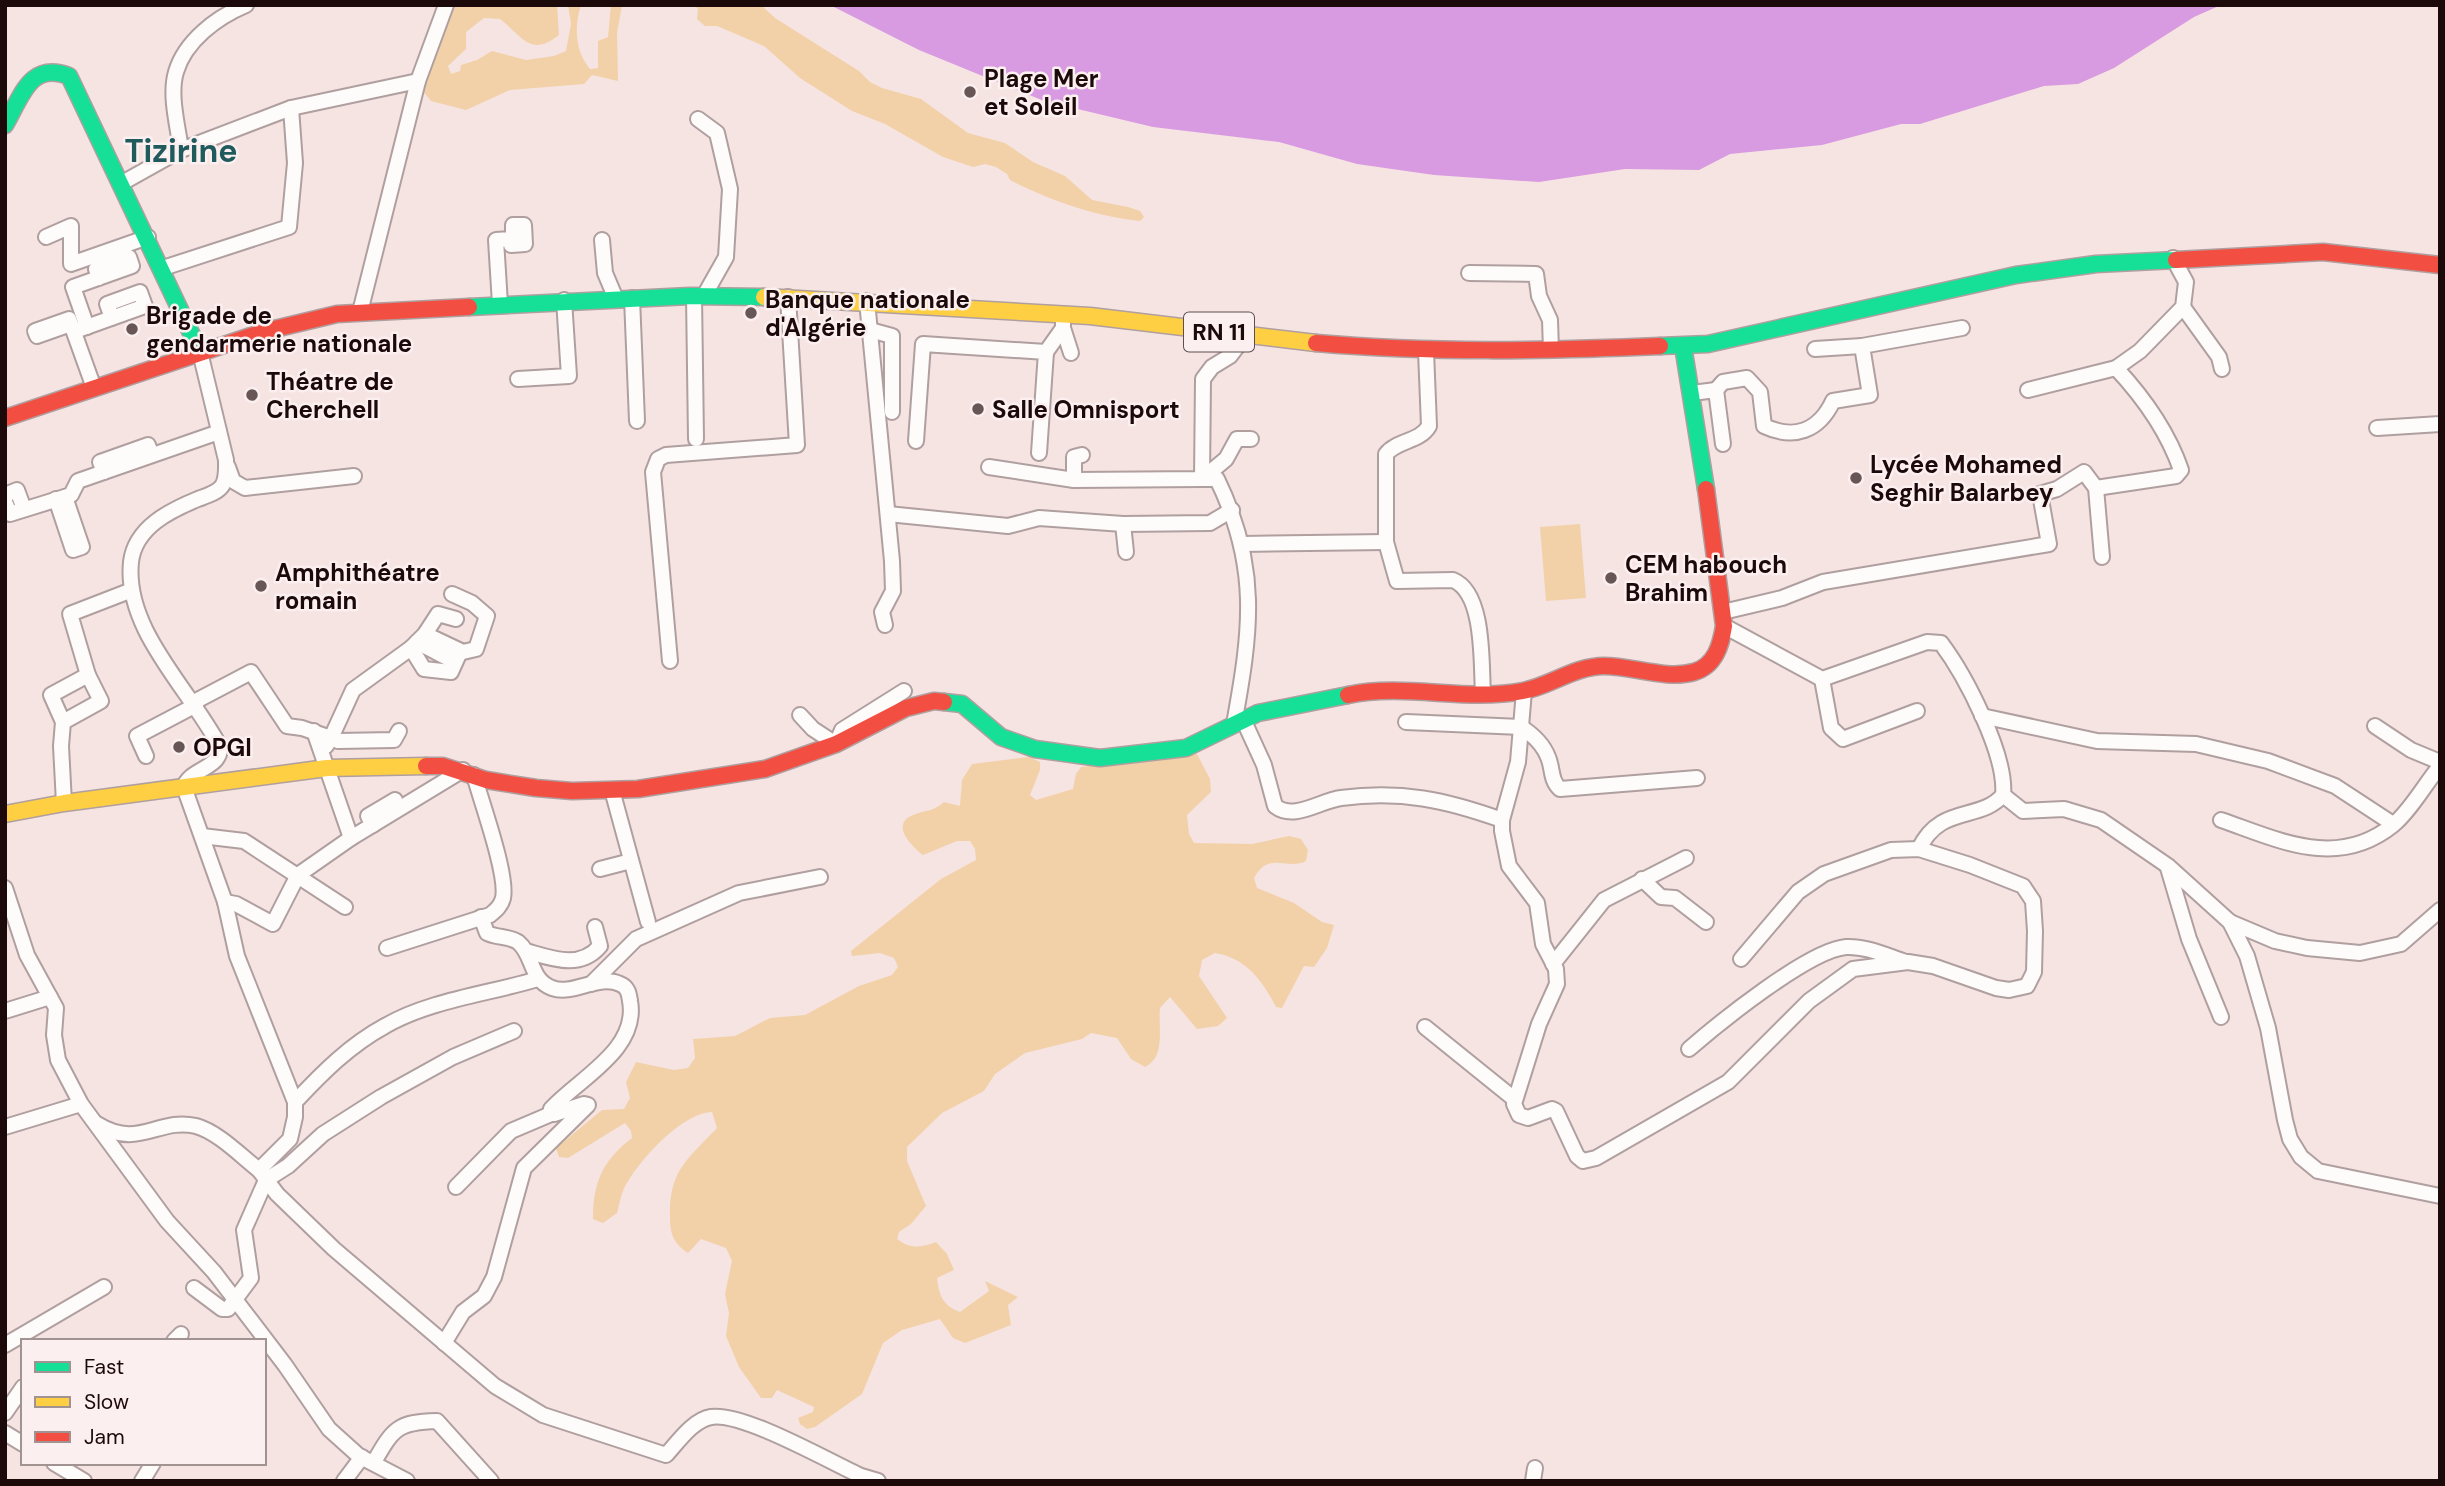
<svg xmlns="http://www.w3.org/2000/svg" width="2445" height="1486" font-family="'DM Sans',sans-serif">
<style>
.green{fill:#f2d1a8}
.water{fill:#d89ae0}
.lines{fill:none;stroke-linecap:round;stroke-linejoin:round}
.street-casing{stroke:#b09f9f;stroke-width:18}
.fast-casing{stroke:#b09f9f;stroke-width:19}
.slow-casing{stroke:#b09f9f;stroke-width:19}
.jam-casing{stroke:#b09f9f;stroke-width:19}
.street{stroke:#fefbfb;stroke-width:14}
.fast{stroke:#16e098;stroke-width:16}
.slow{stroke:#ffcf43;stroke-width:16}
.jam{stroke:#f24e42;stroke-width:16}
.poi-dot{fill:#685656;stroke:#fbefef;stroke-width:2.5}
.labels{text-anchor:middle;dominant-baseline:central;stroke-width:5;stroke-linejoin:round;paint-order:stroke}
.shield{fill:#fbefef;stroke:#5f4e4f;stroke-width:2}
.shield-label{font-size:23px;font-weight:bold;fill:#1c090a}
.poi-label{font-size:24px;font-weight:bold;fill:#1c090a;stroke:#fbefef;text-anchor:start}
.district-label{font-size:32px;font-weight:bold;fill:#1f5a5c;stroke:#fbefef}
</style>
<rect width="100%" height="100%" fill="#f6e4e3"/>
<g class="green">
<path d="M 453,5 L 557,5 L 559,35 C 530,58 522,36 500,19 L 484,18 L 466,32 L 466,49 L 448,66 L 451,74 L 460,71 L 461,65 L 477,60 L 492,51 L 526,60 L 554,56 L 566,51 L 571,24 L 568,5 L 581,5 C 574,27 575,51 590,69 L 598,68 L 598,41 L 608,37 L 611,5 L 622,5 L 617,33 L 618,81 L 592,75 L 584,84 L 510,90 L 466,110 L 431,101 L 422,90 Z"/>
<path d="M 694,5 L 761,5 L 775,18 L 859,71 L 870,82 L 882,88 L 921,99 L 968,133 L 1005,143 L 1033,162 L 1065,176 L 1092,200 L 1128,207 L 1140,211 L 1144,217 L 1140,221 C 1097,217 1048,200 1010,180 L 1007,174 L 996,167 L 985,164 L 973,167 L 943,157 L 885,124 L 852,111 L 800,78 L 764,46 L 717,26 L 705,26 L 697,19 L 698,9 Z"/>
<path d="M 1580,524 L 1586,598 L 1546,601 L 1540,527 Z"/>
<path d="M 1197,754 L 1210,779 L 1211,792 L 1187,815 L 1189,834 L 1194,843 L 1252,844 L 1289,836 L 1301,839 L 1308,850 L 1306,861 C 1288,871 1269,850 1254,878 L 1257,888 L 1294,903 L 1322,922 L 1334,925 L 1327,948 L 1314,967 L 1304,966 L 1282,1008 L 1276,1007 C 1262,980 1246,958 1215,953 L 1202,960 L 1199,976 L 1227,1018 L 1218,1026 L 1197,1029 L 1170,997 L 1160,1008 C 1158,1029 1166,1057 1145,1067 L 1131,1059 L 1117,1038 L 1091,1033 L 1082,1039 L 1025,1053 L 995,1074 L 984,1091 L 942,1113 L 907,1147 L 907,1161 L 926,1206 L 911,1224 L 899,1232 L 897,1239 C 910,1249 920,1248 936,1242 L 947,1254 L 954,1270 L 937,1278 C 939,1295 943,1306 960,1312 L 989,1291 L 985,1281 L 1018,1297 L 1008,1305 L 1011,1325 L 965,1343 L 953,1338 L 940,1319 L 902,1330 L 883,1343 L 862,1394 L 815,1427 L 807,1429 L 800,1424 L 798,1418 L 813,1412 L 814,1407 L 777,1390 L 772,1398 L 761,1398 L 739,1367 L 726,1336 L 729,1313 L 725,1294 L 732,1261 L 726,1248 L 701,1239 L 688,1253 C 673,1243 670,1234 670,1216 C 669,1170 688,1159 717,1128 L 712,1112 C 681,1113 635,1164 623,1191 C 620,1198 619,1206 617,1213 L 603,1223 L 593,1219 C 593,1183 602,1161 632,1138 L 631,1131 L 625,1123 L 568,1158 L 559,1157 L 556,1148 L 602,1110 L 624,1109 L 630,1098 L 626,1082 L 636,1062 L 674,1070 L 688,1068 L 695,1058 L 693,1039 L 735,1036 L 770,1018 L 805,1015 L 859,986 L 892,975 L 898,967 L 894,958 L 880,953 L 852,956 L 851,951 L 941,879 L 976,860 L 975,849 L 970,841 L 957,841 L 923,855 C 913,847 889,825 913,815 C 925,810 933,812 944,802 L 960,806 L 962,780 L 972,764 L 1029,757 L 1040,762 L 1040,770 L 1030,795 L 1036,800 L 1073,789 L 1076,774 L 1081,767 Z"/>
</g>
<path class="water" d="M 830,5 L 2221,5 L 2194,17 L 2114,68 L 2078,84 L 2044,86 L 1920,124 L 1901,124 L 1822,145 L 1730,154 L 1699,170 L 1625,169 L 1539,182 L 1434,175 L 1357,164 L 1279,142 L 1153,127 L 1044,101 L 919,50 Z"/>
<g class="lines">
<defs>
<g id="street">
<path d="M 698,119 L 717,133 L 730,189 L 726,257 L 704,296"/>
<path d="M 181,150 L 291,108 L 418,81"/>
<path d="M 122,183 L 181,150 C 178,127 169,95 176,72 C 185,41 217,17 246,5"/>
<path d="M 46,237 L 71,226 L 71,264 L 148,237"/>
<path d="M 602,240 L 605,273 L 616,299"/>
<path d="M 163,268 L 289,227 L 295,163 L 291,108"/>
<path d="M 1469,273 L 1536,274 L 1539,296 L 1550,320 L 1551,350"/>
<path d="M 694,296 L 696,439"/>
<path d="M 632,298 L 637,421"/>
<path d="M 867,301 L 892,561 L 893,591 L 882,612 L 885,625"/>
<path d="M 500,304 L 496,240 L 510,239 L 511,245 L 525,244 L 524,225 L 513,225 L 513,239 L 510,239"/>
<path d="M 2183,307 L 2219,357 L 2222,369"/>
<path d="M 360,312 L 418,81 L 446,5"/>
<path d="M 1063,314 L 1063,328 L 1071,353"/>
<path d="M 71,324 L 69,319 L 35,331 L 37,336 L 71,324 L 94,388"/>
<path d="M 87,327 L 73,287 L 132,266 L 129,257 L 96,269 L 99,278"/>
<path d="M 78,330 L 145,306 L 140,292 L 107,304 L 112,318"/>
<path d="M 870,330 L 892,336 L 892,412"/>
<path d="M 1815,349 L 1862,346"/>
<path d="M 1426,351 L 1429,426 C 1420,442 1397,440 1386,454 L 1386,542 L 1397,581 L 1453,580 C 1485,593 1481,664 1483,693"/>
<path d="M 1046,352 L 1063,328"/>
<path d="M 518,379 L 569,376 L 564,300"/>
<path d="M 1716,390 L 1723,382 L 1747,378 L 1760,392 L 1764,426 C 1794,440 1819,431 1833,401 L 1870,395 L 1862,346 L 1962,328"/>
<path d="M 2028,390 L 2116,368 L 2140,351 L 2183,307 L 2186,282 L 2173,258"/>
<path d="M 1692,393 L 1716,390 L 1723,444"/>
<path d="M 2377,428 L 2440,424"/>
<path d="M 916,441 L 923,344 L 1046,352 L 1039,453"/>
<path d="M 228,467 L 233,481 L 245,488 L 354,476"/>
<path d="M 989,467 L 1074,480 L 1202,479 L 1226,459 L 1237,439 L 1251,439"/>
<path d="M 104,472 L 100,462 L 148,445 L 152,455"/>
<path d="M 1074,480 L 1074,457 L 1082,455"/>
<path d="M 2096,488 L 2176,476 L 2181,470 C 2168,432 2144,398 2116,368"/>
<path d="M 5,495 L 17,490 L 24,509"/>
<path d="M 56,499 L 73,550 L 82,547 L 65,497"/>
<path d="M 5,502 L 10,514 L 71,495 L 78,481 L 219,432"/>
<path d="M 888,514 L 1008,526 L 1039,518 L 1123,524 L 1210,523 L 1232,510"/>
<path d="M 1123,524 L 1126,552"/>
<path d="M 1242,544 L 1386,542"/>
<path d="M 1723,612 L 1782,598 L 1823,582 L 2049,544 L 2040,494 L 2057,489 L 2084,472 L 2096,488 L 2102,557"/>
<path d="M 1724,626 L 1822,679 L 1927,642 L 1941,643 C 1965,675 2007,755 2003,795 C 1980,822 1940,804 1919,849"/>
<path d="M 425,634 L 463,652 L 476,649 L 487,616 L 472,603 L 452,594"/>
<path d="M 417,642 L 455,662"/>
<path d="M 411,648 L 424,669 L 451,672 L 460,652"/>
<path d="M 670,661 L 653,472 L 658,459 L 666,455 L 797,445 L 788,297"/>
<path d="M 88,675 L 70,614 L 132,590"/>
<path d="M 1822,679 L 1831,728 L 1843,739 L 1917,711"/>
<path d="M 1524,691 L 1518,762 L 1502,820 L 1502,831 L 1509,866 L 1537,903 L 1543,944 L 1556,969 L 1557,984 L 1539,1024 L 1514,1104 L 1519,1115 L 1528,1118 L 1552,1109 L 1556,1111 L 1577,1156 L 1583,1161 L 1596,1158 L 1728,1082 L 1809,1001 L 1853,969 L 1908,962 L 1933,966 L 1996,988 L 2009,990 L 2027,986 L 2034,972 L 2035,931 L 2033,901 L 2023,886 L 1970,865 L 1919,849 L 1891,850 L 1824,874 L 1798,892 L 1741,959"/>
<path d="M 194,702 L 251,672 L 287,726 L 302,728 L 331,738 L 353,690 L 411,648 L 425,634 L 438,614 L 456,619"/>
<path d="M 800,715 L 813,729 L 836,744 L 842,730 L 904,691"/>
<path d="M 1982,716 L 2097,741 L 2196,744 L 2268,761 L 2335,786 L 2393,824"/>
<path d="M 1243,719 L 1264,765 L 1275,806 C 1294,821 1319,801 1341,798 C 1401,790 1446,800 1502,820"/>
<path d="M 63,722 L 51,695 L 88,675 L 101,701 L 63,722 L 61,746 L 64,803"/>
<path d="M 1406,722 L 1521,727 C 1532,734 1543,744 1548,757 C 1553,768 1550,780 1560,789 L 1697,778"/>
<path d="M 1234,724 C 1251,631 1260,567 1217,479 L 1202,479 L 1203,379 L 1212,367 L 1230,356 L 1245,336"/>
<path d="M 2375,726 L 2411,750 L 2440,762"/>
<path d="M 326,746 L 331,738 L 338,741 L 394,740 L 399,731"/>
<path d="M 146,756 L 137,736 L 196,705"/>
<path d="M 612,790 L 648,922"/>
<path d="M 2003,795 L 2023,811 L 2064,809 L 2101,820 L 2168,866 L 2230,922 L 2247,956 L 2268,1028 L 2285,1120 L 2290,1139 L 2301,1157 L 2318,1171 L 2440,1196"/>
<path d="M 2221,820 C 2279,840 2337,870 2393,825 C 2411,810 2425,784 2440,766"/>
<path d="M 373,825 L 368,816 L 395,800"/>
<path d="M 202,836 L 244,841 L 345,907"/>
<path d="M 351,838 L 463,770"/>
<path d="M 2168,868 L 2189,939 L 2221,1017"/>
<path d="M 600,869 L 631,861"/>
<path d="M 1642,879 L 1661,897 L 1675,898 L 1706,922"/>
<path d="M 5,888 L 27,955 L 56,1008 L 54,1035 L 58,1060 L 81,1104 L 167,1221 L 214,1272 L 285,1365 L 329,1429 L 359,1456 L 407,1481"/>
<path d="M 225,902 L 236,904 L 273,924 L 298,875 L 351,838 L 314,731"/>
<path d="M 2230,922 L 2275,941 L 2307,948 L 2360,953 L 2401,944 L 2440,910"/>
<path d="M 387,948 L 490,915 C 496,910 501,906 503,898 C 508,875 481,801 474,775"/>
<path d="M 526,951 C 551,958 580,970 600,946 L 595,927"/>
<path d="M 1553,964 L 1604,900 L 1686,858"/>
<path d="M 591,984 L 636,939 L 739,893 L 820,877"/>
<path d="M 5,1011 L 50,997"/>
<path d="M 1425,1027 L 1513,1098"/>
<path d="M 1689,1049 C 1719,1023 1809,950 1846,947 C 1865,946 1885,955 1903,961"/>
<path d="M 295,1102 C 322,1073 350,1045 385,1026 C 430,1000 488,994 538,979"/>
<path d="M 97,1124 C 139,1150 158,1117 196,1126 C 218,1132 241,1156 259,1170 L 290,1139 L 295,1117 L 295,1102 L 237,956 L 225,902 L 184,787 C 190,768 221,769 220,747 C 190,689 124,630 131,562 C 135,527 171,510 198,499 C 206,496 217,493 222,486 C 227,479 226,469 226,460 L 200,352"/>
<path d="M 5,1127 L 81,1104"/>
<path d="M 259,1170 L 277,1194 L 334,1249 L 495,1386 L 543,1415 L 666,1455 C 678,1442 693,1420 711,1417 C 743,1412 828,1461 861,1476 L 878,1481"/>
<path d="M 456,1187 L 511,1131 L 551,1114"/>
<path d="M 194,1288 L 222,1309 L 228,1309 L 251,1278 L 244,1230 L 266,1180 L 288,1166 L 323,1134 L 381,1097 L 453,1057 L 514,1031"/>
<path d="M 174,1341 L 181,1334"/>
<path d="M 444,1343 L 463,1312 L 484,1296 L 494,1277 L 524,1168 L 588,1105 L 584,1104 L 554,1114 L 550,1113 L 551,1109 C 578,1079 639,1050 630,1001 C 629,994 628,987 620,984 C 598,974 573,996 552,988 C 529,979 534,955 518,942 C 509,936 497,938 487,933 L 481,917"/>
<path d="M 5,1345 L 104,1287"/>
<path d="M 5,1413 L 23,1387"/>
<path d="M 5,1433 L 23,1444"/>
<path d="M 374,1462 C 393,1429 397,1422 437,1421 L 491,1481"/>
<path d="M 54,1463 L 84,1481"/>
<path d="M 142,1481 L 153,1463"/>
<path d="M 344,1481 L 362,1457"/>
<path d="M 1533,1481 L 1535,1468"/>
</g>
<g id="fast">
<path d="M 5,125 C 22,96 30,61 69,76 L 200,352"/>
<path d="M 469,307 L 690,296 L 764,297"/>
<path d="M 1660,346 L 1708,344 L 2016,275 L 2096,264 L 2176,260"/>
<path d="M 1683,346 L 1706,489"/>
<path d="M 944,702 L 962,704 L 1001,737 L 1035,749 L 1100,758 L 1186,748 L 1258,713 L 1348,695"/>
</g>
<g id="slow">
<path d="M 764,297 L 1090,316 L 1316,343"/>
<path d="M 5,814 L 64,803 L 327,768 L 426,766"/>
</g>
<g id="jam">
<path d="M 2176,260 L 2323,252 L 2440,265"/>
<path d="M 1316,343 C 1431,353 1545,351 1660,346"/>
<path d="M 5,418 L 266,331 L 337,314 L 469,307"/>
<path d="M 1348,695 C 1406,683 1465,702 1523,691 C 1550,686 1575,666 1604,666 C 1633,666 1666,680 1694,672 C 1715,666 1721,645 1724,626 L 1706,489"/>
<path d="M 426,766 L 443,766 L 486,780 L 536,788 L 572,791 L 638,789 L 765,769 L 836,744 L 906,708 L 934,701 L 944,702"/>
</g>
</defs>
<use href="#street" class="street-casing"/>
<use href="#fast" class="fast-casing"/>
<use href="#slow" class="slow-casing"/>
<use href="#jam" class="jam-casing"/>
<use href="#street" class="street"/>
<use href="#fast" class="fast"/>
<use href="#slow" class="slow"/>
<use href="#jam" class="jam"/>
</g>
<g class="poi-dot">
<circle cx="970" cy="92" r="7"/>
<circle cx="751" cy="313" r="7"/>
<circle cx="132" cy="329" r="7"/>
<circle cx="252" cy="395" r="7"/>
<circle cx="978" cy="409" r="7"/>
<circle cx="1856" cy="478" r="7"/>
<circle cx="1611" cy="578" r="7"/>
<circle cx="261" cy="586" r="7"/>
<circle cx="179" cy="747" r="7"/>
</g>
<g class="labels">
<rect class="shield" x="1184" y="312.5" width="70" height="39" rx="5"/>
<g class="shield-label">
<text x="1219" y="332">RN 11</text>
</g>
<g class="poi-label">
<text x="984" y="78">Plage Mer<tspan x="984" dy="28">et Soleil</tspan></text>
<text x="765" y="299">Banque nationale<tspan x="765" dy="28">d'Algérie</tspan></text>
<text x="146" y="315">Brigade de<tspan x="146" dy="28">gendarmerie nationale</tspan></text>
<text x="266" y="381">Théatre de<tspan x="266" dy="28">Cherchell</tspan></text>
<text x="992" y="409">Salle Omnisport</text>
<text x="1870" y="464">Lycée Mohamed<tspan x="1870" dy="28">Seghir Balarbey</tspan></text>
<text x="1625" y="564">CEM habouch<tspan x="1625" dy="28">Brahim</tspan></text>
<text x="275" y="572">Amphithéatre<tspan x="275" dy="28">romain</tspan></text>
<text x="193" y="747">OPGI</text>
</g>
<g class="district-label">
<text x="181" y="151">Tizirine</text>
</g>
</g>
<rect width="2445" height="1486" fill="none" stroke="#1c090a" stroke-width="14"/>
<rect x="21" y="1339" width="245" height="126" fill="#fbefef" stroke="#a29393" stroke-width="2"/>
<rect x="35" y="1362" width="35" height="10" fill="#16e098" stroke="#a29393" stroke-width="2"/>
<text x="84" y="1374" font-size="21" fill="#1c090a">Fast</text>
<rect x="35" y="1397" width="35" height="10" fill="#ffcf43" stroke="#a29393" stroke-width="2"/>
<text x="84" y="1409" font-size="21" fill="#1c090a">Slow</text>
<rect x="35" y="1432" width="35" height="10" fill="#f24e42" stroke="#a29393" stroke-width="2"/>
<text x="84" y="1444" font-size="21" fill="#1c090a">Jam</text>
</svg>
